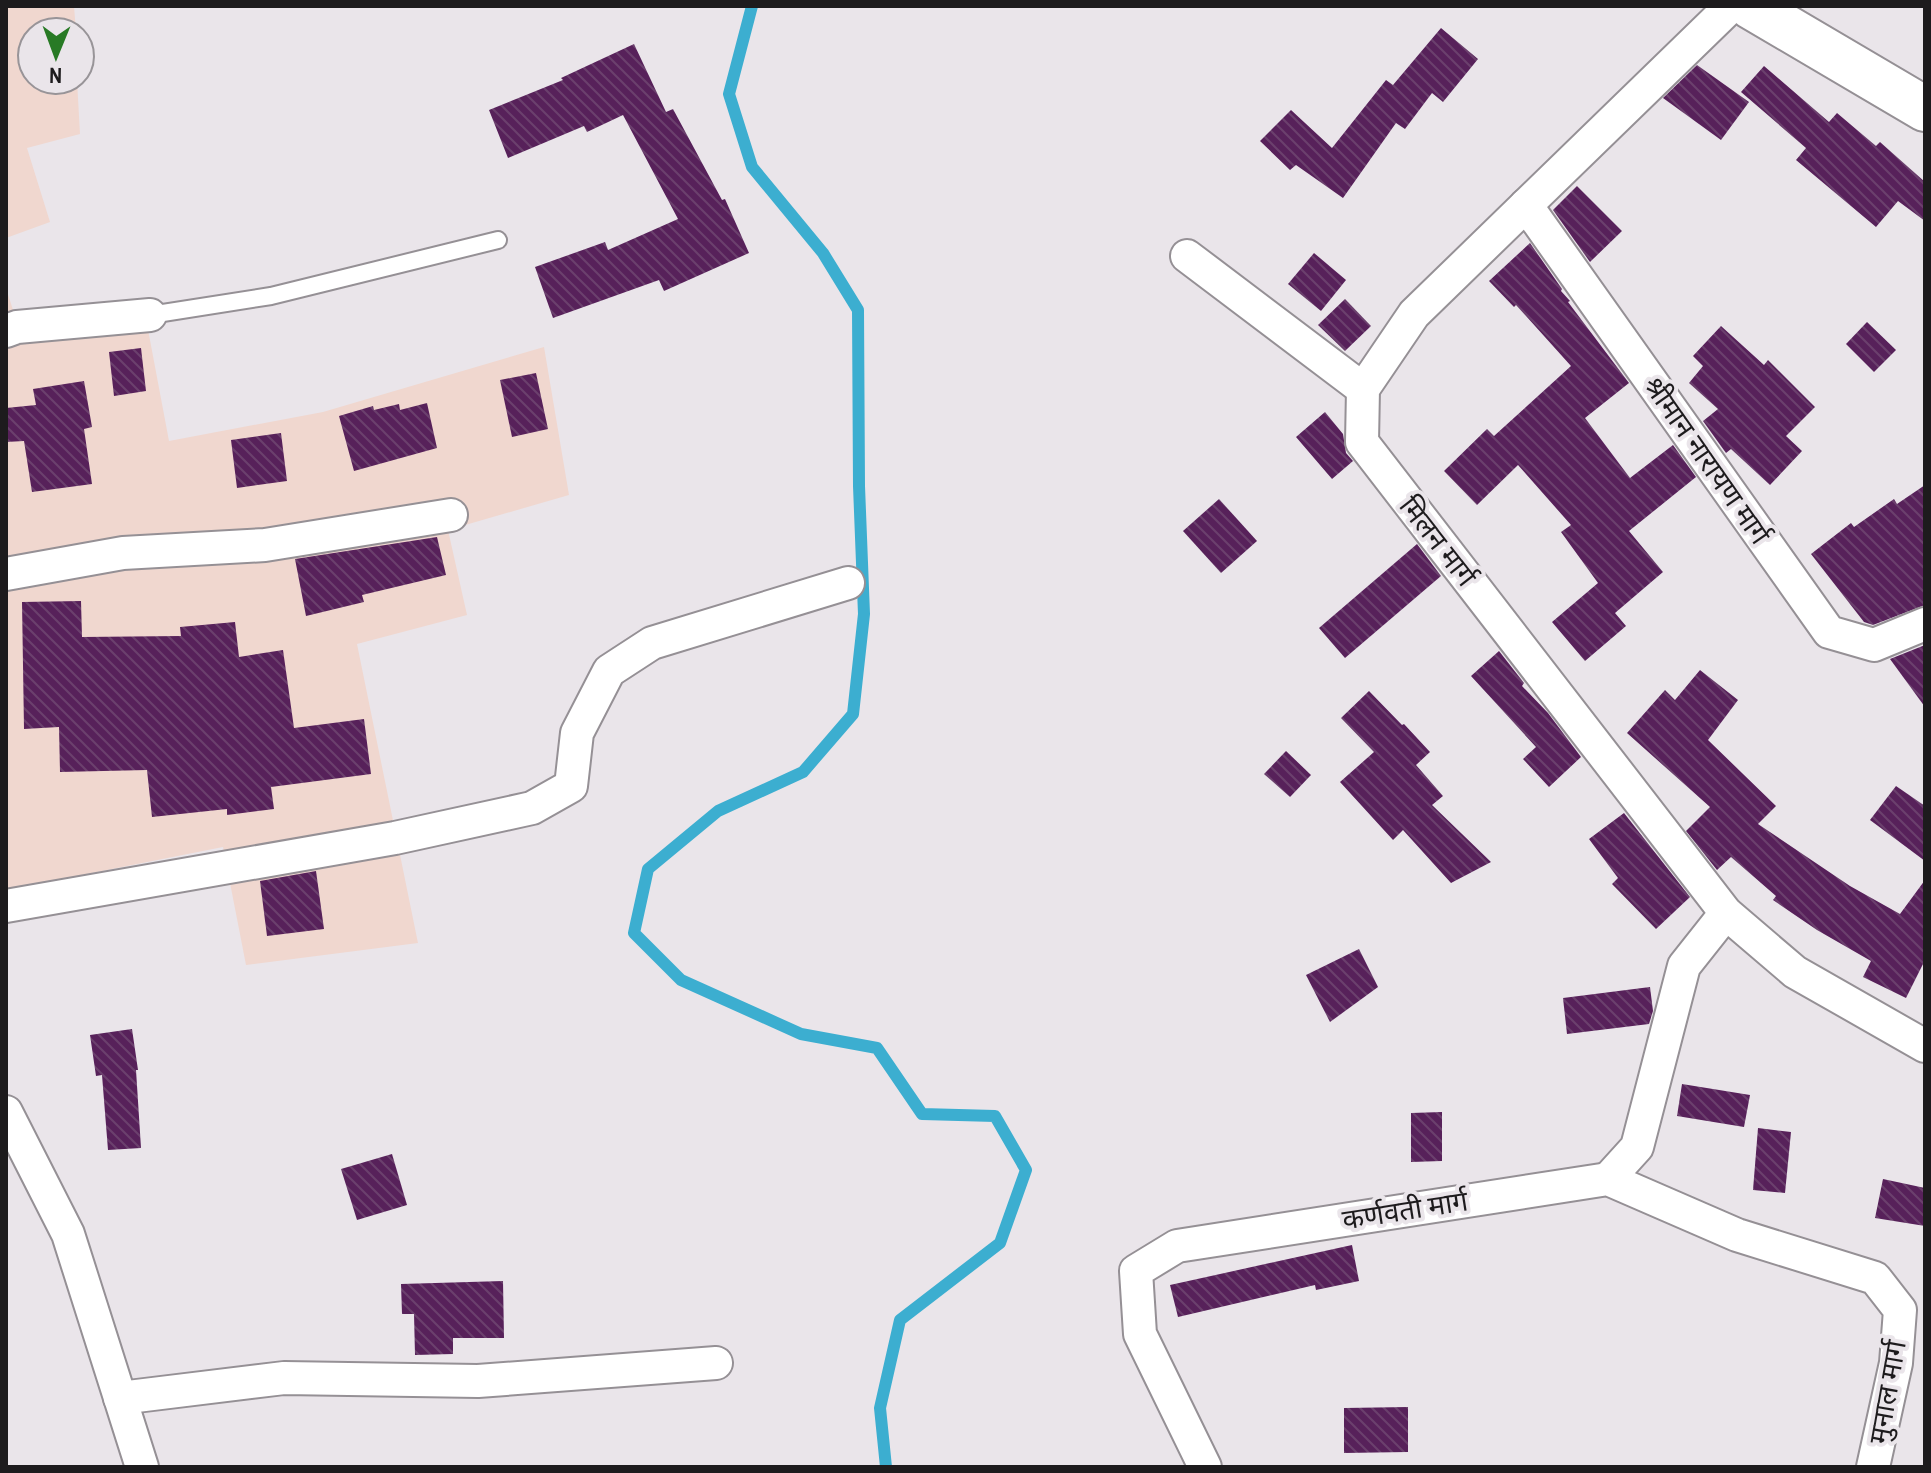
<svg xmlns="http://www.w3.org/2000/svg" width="1931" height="1473" font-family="'Archivo Narrow','Noto Sans Devanagari',sans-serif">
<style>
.industrial{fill:#f0d7cf}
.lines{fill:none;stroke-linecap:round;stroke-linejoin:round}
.stream{stroke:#3caed0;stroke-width:12}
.building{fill:url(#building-back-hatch)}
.lane-casing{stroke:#959095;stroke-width:20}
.street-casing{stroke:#959095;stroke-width:36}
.secondary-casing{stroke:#959095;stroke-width:48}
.lane{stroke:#fff;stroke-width:16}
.street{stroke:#fff;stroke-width:32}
.secondary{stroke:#fff;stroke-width:44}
.labels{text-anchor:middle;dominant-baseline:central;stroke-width:8;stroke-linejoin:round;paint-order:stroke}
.street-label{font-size:28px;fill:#1d1b1d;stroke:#eae5ea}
</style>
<defs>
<pattern id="building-back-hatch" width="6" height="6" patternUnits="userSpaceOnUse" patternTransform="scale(2)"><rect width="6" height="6" fill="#57215a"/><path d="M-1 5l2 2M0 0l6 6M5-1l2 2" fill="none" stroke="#6b406d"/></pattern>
</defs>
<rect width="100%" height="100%" fill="#eae5ea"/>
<g class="industrial">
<path d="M 6,6 L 74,6 L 76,32 L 32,32 L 32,80 L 77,80 L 80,134 L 27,148 L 50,222 L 6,238 Z"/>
<path d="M 6,288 L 13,310 L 143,303 L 169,441 L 323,412 L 544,347 L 569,495 L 448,530 L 467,615 L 357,644 L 418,943 L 246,965 L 223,847 L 6,890 Z"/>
</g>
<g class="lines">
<path class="stream" d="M 752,6 L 729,94 L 752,167 L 823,253 L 858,310 L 859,486 L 864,614 L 853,714 L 803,772 L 718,811 L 648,869 L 634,933 L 681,980 L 801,1034 L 877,1048 L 922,1114 L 995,1116 L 1026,1170 L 1000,1243 L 900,1320 L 880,1408 L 886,1467"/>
</g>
<g class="building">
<path d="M 1441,28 L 1478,59 L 1443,102 L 1432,93 L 1405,129 L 1396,123 L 1343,198 L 1296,165 L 1290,170 L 1260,141 L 1291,110 L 1332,148 L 1386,80 L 1393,85 Z"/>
<path d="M 634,44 L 666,112 L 673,109 L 722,200 L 725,199 L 749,253 L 664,291 L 659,280 L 553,318 L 535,267 L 605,242 L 608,250 L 678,219 L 623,115 L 587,132 L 584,126 L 508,158 L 489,110 L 563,80 L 561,78 Z"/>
<path d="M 1697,65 L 1749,102 L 1721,140 L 1663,98 Z"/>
<path d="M 1764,66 L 1829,122 L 1837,113 L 1876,146 L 1880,142 L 1925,182 L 1925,221 L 1898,201 L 1876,227 L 1796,160 L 1806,148 L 1741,92 Z"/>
<path d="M 1577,186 L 1622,231 L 1590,262 L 1553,210 Z"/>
<path d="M 1530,243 L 1562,289 L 1561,291 L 1570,301 L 1568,302 L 1629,383 L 1585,418 L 1630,478 L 1673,445 L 1696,477 L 1629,531 L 1663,572 L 1615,613 L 1626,626 L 1585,661 L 1552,622 L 1598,583 L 1561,532 L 1571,525 L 1518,465 L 1477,505 L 1444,471 L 1487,429 L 1494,436 L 1571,366 L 1516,305 L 1514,307 L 1489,281 Z"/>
<path d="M 1314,253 L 1346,280 L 1321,311 L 1288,284 Z"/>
<path d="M 1345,299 L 1371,326 L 1345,351 L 1318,325 Z"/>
<path d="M 1867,322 L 1896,350 L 1874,372 L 1846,344 Z"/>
<path d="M 1721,326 L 1764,365 L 1768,360 L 1815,407 L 1786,436 L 1802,451 L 1770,485 L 1731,449 L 1726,453 L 1703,421 L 1718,409 L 1689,383 L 1703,366 L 1693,356 Z"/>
<path d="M 141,348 L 146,391 L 114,396 L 109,352 Z"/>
<path d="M 536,373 L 548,429 L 512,437 L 500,380 Z"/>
<path d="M 84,381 L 92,427 L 84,429 L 92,484 L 32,492 L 24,441 L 6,442 L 6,408 L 36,405 L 33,389 Z"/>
<path d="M 427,403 L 437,448 L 354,471 L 339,416 L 373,406 L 374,410 L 399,404 L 400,410 Z"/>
<path d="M 1325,412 L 1343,434 L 1346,453 L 1353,461 L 1332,479 L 1296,437 Z"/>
<path d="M 281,433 L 287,481 L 237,488 L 231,440 Z"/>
<path d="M 1925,485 L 1925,605 L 1873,625 L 1864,622 L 1811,554 L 1851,523 L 1854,527 L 1894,499 L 1897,504 Z"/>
<path d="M 1219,499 L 1257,541 L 1221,573 L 1183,531 Z"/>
<path d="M 437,537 L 446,575 L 362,595 L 364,602 L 306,616 L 295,559 Z"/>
<path d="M 1417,544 L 1441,576 L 1345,658 L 1319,628 Z"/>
<path d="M 81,601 L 82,637 L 181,636 L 180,627 L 235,622 L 239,657 L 283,650 L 294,728 L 364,719 L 371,774 L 271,787 L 274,809 L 227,815 L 227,809 L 152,817 L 147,770 L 60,772 L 59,727 L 24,729 L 22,602 Z"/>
<path d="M 1925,645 L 1925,707 L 1890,659 Z"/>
<path d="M 1499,651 L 1524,683 L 1522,686 L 1548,713 L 1581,757 L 1549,787 L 1523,759 L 1536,747 L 1471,676 Z"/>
<path d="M 1700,670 L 1738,700 L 1708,740 L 1776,806 L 1758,824 L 1850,886 L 1900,914 L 1925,880 L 1925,960 L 1906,998 L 1863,977 L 1871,961 L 1817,930 L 1773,900 L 1776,896 L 1731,857 L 1717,870 L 1686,831 L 1710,807 L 1627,733 L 1665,690 L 1675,700 Z"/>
<path d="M 1369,691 L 1402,725 L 1404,724 L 1430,752 L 1416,765 L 1443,796 L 1432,805 L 1491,862 L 1451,883 L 1403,830 L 1393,840 L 1340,782 L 1374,752 L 1341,718 Z"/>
<path d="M 1286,751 L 1311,775 L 1290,797 L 1264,774 Z"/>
<path d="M 1896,786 L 1925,806 L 1925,861 L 1870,820 Z"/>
<path d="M 1624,813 L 1690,897 L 1656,929 L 1612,884 L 1618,878 L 1589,839 Z"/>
<path d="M 316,871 L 324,929 L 267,936 L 260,881 Z"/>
<path d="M 1359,949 L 1378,987 L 1330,1022 L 1306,975 Z"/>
<path d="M 1650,987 L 1653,1011 L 1649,1024 L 1567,1034 L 1563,998 Z"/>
<path d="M 132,1029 L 138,1070 L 136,1070 L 141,1148 L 108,1150 L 102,1075 L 96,1076 L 90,1035 Z"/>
<path d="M 1682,1084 L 1750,1095 L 1744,1127 L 1677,1116 Z"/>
<path d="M 1442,1112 L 1442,1161 L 1411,1162 L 1411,1113 Z"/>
<path d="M 1758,1128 L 1791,1132 L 1785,1193 L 1753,1190 Z"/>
<path d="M 392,1154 L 407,1205 L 357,1220 L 341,1169 Z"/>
<path d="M 1883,1179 L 1925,1188 L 1925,1226 L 1875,1218 Z"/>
<path d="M 1352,1245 L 1359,1281 L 1316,1290 L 1315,1285 L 1178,1317 L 1170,1285 Z"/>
<path d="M 503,1281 L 504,1338 L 453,1338 L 453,1354 L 415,1355 L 414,1314 L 402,1314 L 401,1284 Z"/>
<path d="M 1408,1407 L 1408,1452 L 1344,1453 L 1344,1408 Z"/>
</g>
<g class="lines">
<defs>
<path id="lane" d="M 150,315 L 271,296 L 498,240"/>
<g id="street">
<path d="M 1731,6 L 1414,314 L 1363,389 L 1362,442 L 1726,913 L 1795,972 L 1925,1046"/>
<path d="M 1526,205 L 1829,632 L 1874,645 L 1925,624"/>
<path d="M 1187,256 L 1363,389"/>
<path d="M 6,331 L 17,327 L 150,315"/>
<path d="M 6,574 L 123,553 L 265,545 L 451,515"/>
<path d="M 6,906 L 395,838 L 532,808 L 571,786 L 577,733 L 609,671 L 652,643 L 848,583"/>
<path d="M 6,1112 L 68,1234 L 142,1467"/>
<path d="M 1608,1179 L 1637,1147 L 1684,966 L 1726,913"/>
<path d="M 120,1398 L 284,1378 L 478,1381 L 716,1363"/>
<path d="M 1205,1467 L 1140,1334 L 1136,1271 L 1177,1246 L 1608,1179 L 1737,1235 L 1875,1278 L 1900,1310 L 1896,1363 L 1873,1467"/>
</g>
<path id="secondary" d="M 1750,6 L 1925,109"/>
</defs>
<use href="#lane" class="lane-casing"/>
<use href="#street" class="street-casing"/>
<use href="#secondary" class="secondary-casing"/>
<use href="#lane" class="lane"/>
<use href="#street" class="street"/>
<use href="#secondary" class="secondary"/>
</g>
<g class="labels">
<g class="street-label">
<text transform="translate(1707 460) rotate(55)">श्रीमान नारायण मार्ग</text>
<text transform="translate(1438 541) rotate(52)">मिलन मार्ग</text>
<text transform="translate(1405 1210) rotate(-9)">कर्णवती मार्ग</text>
<text transform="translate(1887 1392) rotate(-80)">मुनाल मार्ग</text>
</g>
</g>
<rect width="1931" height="1473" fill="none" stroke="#1d1b1d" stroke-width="16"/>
<g transform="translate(56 56) rotate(181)"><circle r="38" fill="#eae5ea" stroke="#989498" stroke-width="2"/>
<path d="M0-6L14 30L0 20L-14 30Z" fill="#287a25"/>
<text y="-12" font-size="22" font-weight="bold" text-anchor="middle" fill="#1d1b1d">N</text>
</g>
</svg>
